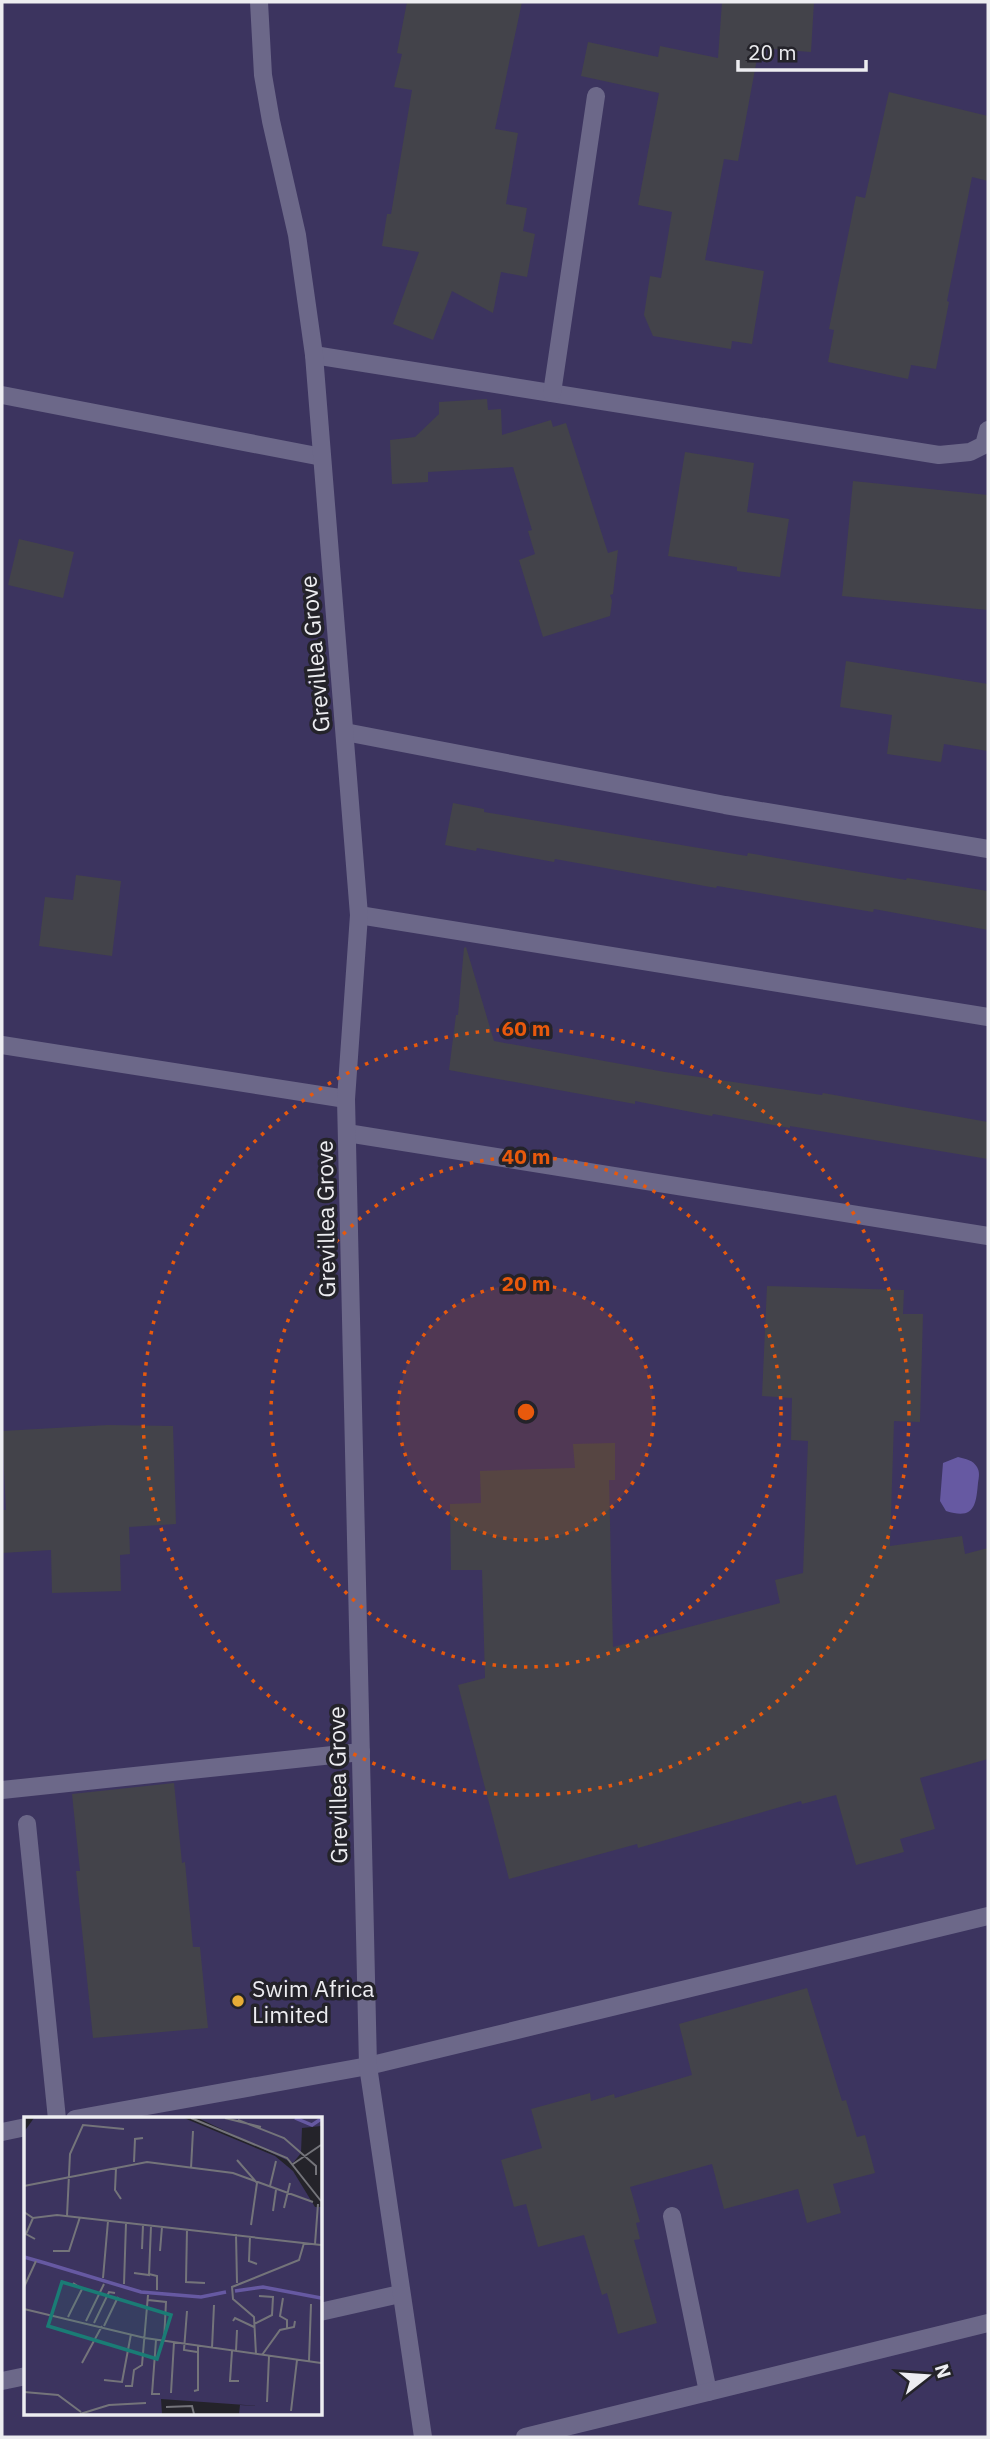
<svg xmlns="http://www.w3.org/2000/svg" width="990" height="2439" font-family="'IBM Plex Sans',sans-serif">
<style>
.green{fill:#3c345f;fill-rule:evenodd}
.water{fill:#6659a2}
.building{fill:#43434a}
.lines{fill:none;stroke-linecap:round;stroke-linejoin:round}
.service{stroke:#6c6889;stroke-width:18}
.minor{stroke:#6c6889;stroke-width:18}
.tertiary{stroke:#6c6889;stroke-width:18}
.ring{fill:none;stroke:#e8590c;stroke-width:3.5;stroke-dasharray:3.5 7}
.poi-dot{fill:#e7ac37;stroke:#24232a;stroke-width:2.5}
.labels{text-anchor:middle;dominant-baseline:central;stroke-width:7;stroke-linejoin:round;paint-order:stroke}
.street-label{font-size:23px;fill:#ededf1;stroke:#24232a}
.poi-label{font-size:23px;fill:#ededf1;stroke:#24232a;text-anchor:start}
.inset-river{fill:none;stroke:#6659a2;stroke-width:3.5}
.inset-road{fill:none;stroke:#74747a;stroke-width:2}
.view{fill:#1a7c75;fill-opacity:0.15;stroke:#1a7c75;stroke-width:3.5}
.inset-edge{fill:none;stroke:#ededf1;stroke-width:3.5}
.centre{fill:#e8590c;stroke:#24232a;stroke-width:3.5}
.ring-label{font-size:21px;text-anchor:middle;font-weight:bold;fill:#e8590c;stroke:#24232a;stroke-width:7;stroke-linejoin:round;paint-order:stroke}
</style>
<rect width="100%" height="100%" fill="#24232a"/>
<path class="green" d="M 2,2 L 988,2 L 988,2437 L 2,2437 ZM 26,2119 L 320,2119 L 320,2413 L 26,2413 Z"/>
<path class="water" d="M 958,1457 C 966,1459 973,1460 977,1467 C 980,1472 979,1477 978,1483 C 976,1506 974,1520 946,1511 L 940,1501 L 943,1463 Z"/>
<g class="building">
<path d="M 407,2 L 522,2 L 495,129 L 518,133 L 506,204 L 527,208 L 523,231 L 535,234 L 527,277 L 501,272 L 493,313 L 452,291 L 433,340 L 393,324 L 419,252 L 382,246 L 387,214 L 391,214 L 412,90 L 394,87 L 402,54 L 397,53 Z"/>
<path d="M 722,2 L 814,2 L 811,52 L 759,48 L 738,161 L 724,159 L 705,260 L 764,271 L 752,344 L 732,341 L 731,349 L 653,336 L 644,315 L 650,276 L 661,278 L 672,212 L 638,205 L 659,93 L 581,76 L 588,42 L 658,57 L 660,46 L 718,58 Z"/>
<path d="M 889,92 L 988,116 L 988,181 L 972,177 L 947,301 L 949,302 L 936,369 L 911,365 L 908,379 L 828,362 L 834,330 L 829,329 L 856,196 L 865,198 Z"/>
<path d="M 487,399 L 488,410 L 501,409 L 502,435 L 551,420 L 553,427 L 566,423 L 608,553 L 618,550 L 613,594 L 610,595 L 612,601 L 610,616 L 543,637 L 519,560 L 535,554 L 528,531 L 532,530 L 513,467 L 428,472 L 428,482 L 392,484 L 390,440 L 415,437 L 439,414 L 439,402 Z"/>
<path d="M 685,452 L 754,463 L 747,512 L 789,519 L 780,577 L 737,571 L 737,567 L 668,556 Z"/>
<path d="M 853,481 L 988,495 L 988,610 L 842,596 Z"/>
<path d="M 19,539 L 74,552 L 63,598 L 8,585 Z"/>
<path d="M 846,661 L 988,684 L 988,751 L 944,744 L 941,762 L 887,754 L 892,715 L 840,707 Z"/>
<path d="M 453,803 L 484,809 L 484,812 L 747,856 L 748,853 L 906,880 L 907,878 L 988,891 L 988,930 L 874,909 L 873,912 L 717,886 L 716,888 L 555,859 L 554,862 L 477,848 L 476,851 L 445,845 Z"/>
<path d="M 76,875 L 121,881 L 112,956 L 39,946 L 45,897 L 73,900 Z"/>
<path d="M 466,947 L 494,1041 L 665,1072 L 822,1095 L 823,1093 L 988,1122 L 988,1159 L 790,1126 L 790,1128 L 713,1114 L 712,1116 L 635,1101 L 635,1104 L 449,1070 L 456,1015 L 458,1015 L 464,948 Z"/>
<path d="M 767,1286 L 904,1290 L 903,1314 L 923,1314 L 920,1422 L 894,1421 L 890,1546 L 962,1536 L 965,1554 L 988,1548 L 988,1759 L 920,1778 L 935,1829 L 900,1839 L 904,1852 L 856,1865 L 836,1795 L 802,1804 L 801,1801 L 638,1848 L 637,1844 L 509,1879 L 458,1685 L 485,1678 L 482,1570 L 451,1570 L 450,1504 L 481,1503 L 480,1471 L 575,1468 L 573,1444 L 615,1443 L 615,1480 L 609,1480 L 613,1647 L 780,1603 L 775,1580 L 803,1573 L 808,1441 L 791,1440 L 792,1398 L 762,1396 Z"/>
<path d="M 108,1425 L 173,1426 L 176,1524 L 129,1527 L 130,1554 L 120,1555 L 121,1591 L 52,1593 L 51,1550 L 2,1553 L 2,1510 L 6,1510 L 2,1431 Z"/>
<path d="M 174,1783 L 182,1863 L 185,1862 L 193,1947 L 200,1947 L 208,2028 L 93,2038 L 76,1871 L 80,1871 L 72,1794 Z"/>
<path d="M 807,1988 L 842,2101 L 846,2100 L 857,2137 L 865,2135 L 875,2173 L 833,2184 L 841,2213 L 807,2223 L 798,2189 L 724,2209 L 712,2164 L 630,2187 L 640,2222 L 636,2223 L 640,2239 L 634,2240 L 657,2323 L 618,2334 L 607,2293 L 602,2295 L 584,2235 L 538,2247 L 526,2204 L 514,2207 L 501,2160 L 542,2148 L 531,2109 L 590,2093 L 591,2101 L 614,2094 L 615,2098 L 692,2075 L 679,2024 Z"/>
</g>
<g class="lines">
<g class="service">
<path d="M 347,1133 L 988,1236"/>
<path d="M 672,2216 L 708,2392"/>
</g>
<g class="minor">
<path d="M 314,355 L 939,455 L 970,452 L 984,445 L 988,430"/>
<path d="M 552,393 L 596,96"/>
<path d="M 2,395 L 322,457"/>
<path d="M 345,732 L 725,805 L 988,849"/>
<path d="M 359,915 L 988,1017"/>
<path d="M 2,1045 L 346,1099"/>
<path d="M 2,1790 L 361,1752"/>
<path d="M 27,1824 L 57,2119"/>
<path d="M 75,2119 L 368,2066 L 988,1916"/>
<path d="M 2,2132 L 26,2127"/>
<path d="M 320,2312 L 400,2294"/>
<path d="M 2,2381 L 26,2376"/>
<path d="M 525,2437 L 988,2323"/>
</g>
<path class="tertiary" d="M 259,2 L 263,75 L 271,121 L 297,235 L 314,355 L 359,915 L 346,1099 L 368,2066 L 423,2437"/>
</g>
<circle cx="526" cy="1412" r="128" fill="#e8590c" fill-opacity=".12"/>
<g class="ring">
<circle cx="526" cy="1412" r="128"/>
<circle cx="526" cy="1412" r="255"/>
<circle cx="526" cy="1412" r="383"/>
</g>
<circle class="poi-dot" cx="238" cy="2001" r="7"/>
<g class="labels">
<g class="street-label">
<text transform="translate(314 654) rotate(-95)">Grevillea Grove</text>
<text transform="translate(325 1219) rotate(-91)">Grevillea Grove</text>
<text transform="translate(337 1785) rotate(-91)">Grevillea Grove</text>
</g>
<g class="poi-label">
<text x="252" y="1988">Swim Africa<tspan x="252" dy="26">Limited</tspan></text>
</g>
</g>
<g transform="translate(24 2117)">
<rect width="298" height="298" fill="#24232a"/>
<path d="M 10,1 L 160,1 L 251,39 L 269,54 L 291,90 L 297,90 L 297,297 L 215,297 L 216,288 L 249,290 L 137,282 L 138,297 L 0,297 L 0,15 ZM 174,1 L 297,1 L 297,9 L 278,11 L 277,36 L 269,46 Z" fill="#3c345f"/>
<path class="inset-river" d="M 271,1 L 288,8 L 297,2M 0,140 L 21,146M 21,146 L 117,175 L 177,180 L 202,175M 211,174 L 239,170 L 297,181"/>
<path class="inset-road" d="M 167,1 L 263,41 L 297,84M 201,1 L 237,10M 214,3 L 260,21 L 292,49 L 292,58M 213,43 L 233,66 L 227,108M 110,45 L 111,22 L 119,21M 269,47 L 297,28M 92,51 L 91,73 L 97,82M 167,51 L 169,14M 0,69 L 123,45 L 209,56 L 289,85M 246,69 L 252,44M 260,91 L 266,66M 249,94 L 252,73M 0,95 L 9,101 L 33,98 L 297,128M 43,99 L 46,37 L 59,8 L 100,12M 9,101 L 2,117 L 11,122M 163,112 L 162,165 L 181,166M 212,117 L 213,166M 226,119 L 225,144 L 233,147M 291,127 L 294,87M 118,132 L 119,108M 29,134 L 45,134 L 56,100M 136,134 L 138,110M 110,156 L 125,158 L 127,109M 125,157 L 133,159 L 133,173M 79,161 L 84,104M 100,167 L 102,106M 0,170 L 12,144M 259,181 L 256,199 L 263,203 L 263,211M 124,183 L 142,185 L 140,224M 0,192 L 121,221 L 297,246M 163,194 L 160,233 L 173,235M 44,200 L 58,172 L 49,166M 62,204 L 80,167M 209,204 L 211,201 L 230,210M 70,206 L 85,175 L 91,176M 230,207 L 248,198 L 249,180 L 235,179M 80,209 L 94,180M 132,223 L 128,277 L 136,277M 188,231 L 190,188M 208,234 L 206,264 L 215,264M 212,234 L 213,213M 232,237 L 230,200 L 209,182 L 208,170 L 275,143 L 280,126M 238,238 L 256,213 L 270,210 L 271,204M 285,244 L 287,187M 58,246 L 78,209M 80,263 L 98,265 L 107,217M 101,269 L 108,269 L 110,253 L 118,248 L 124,178M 170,274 L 174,273 L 174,229M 0,275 L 34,278 L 57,295M 147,276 L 150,225M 243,285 L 245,239M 142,290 L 168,289 L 170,297M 267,294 L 273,243M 56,297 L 85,288 L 122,286"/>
<path class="view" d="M 38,165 L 147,198 L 133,242 L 24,209 Z"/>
<rect width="298" height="298" class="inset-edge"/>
</g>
<circle cx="526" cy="1412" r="10" class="centre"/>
<g class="ring-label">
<text x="526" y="1036">60 m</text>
<text x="526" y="1164">40 m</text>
<text x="526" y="1291">20 m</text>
</g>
<rect width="990" height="2439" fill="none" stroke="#ededf1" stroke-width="7"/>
<g transform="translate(927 2376) rotate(73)" stroke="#24232a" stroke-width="5" paint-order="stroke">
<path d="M0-5L12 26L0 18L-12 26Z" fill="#ededf1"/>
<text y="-10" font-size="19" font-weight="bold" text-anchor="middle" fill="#ededf1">N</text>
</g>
<path d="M738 60v10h128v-10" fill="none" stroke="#ededf1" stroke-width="3.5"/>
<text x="748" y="60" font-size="21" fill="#ededf1" stroke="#24232a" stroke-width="5" paint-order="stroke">20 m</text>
</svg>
